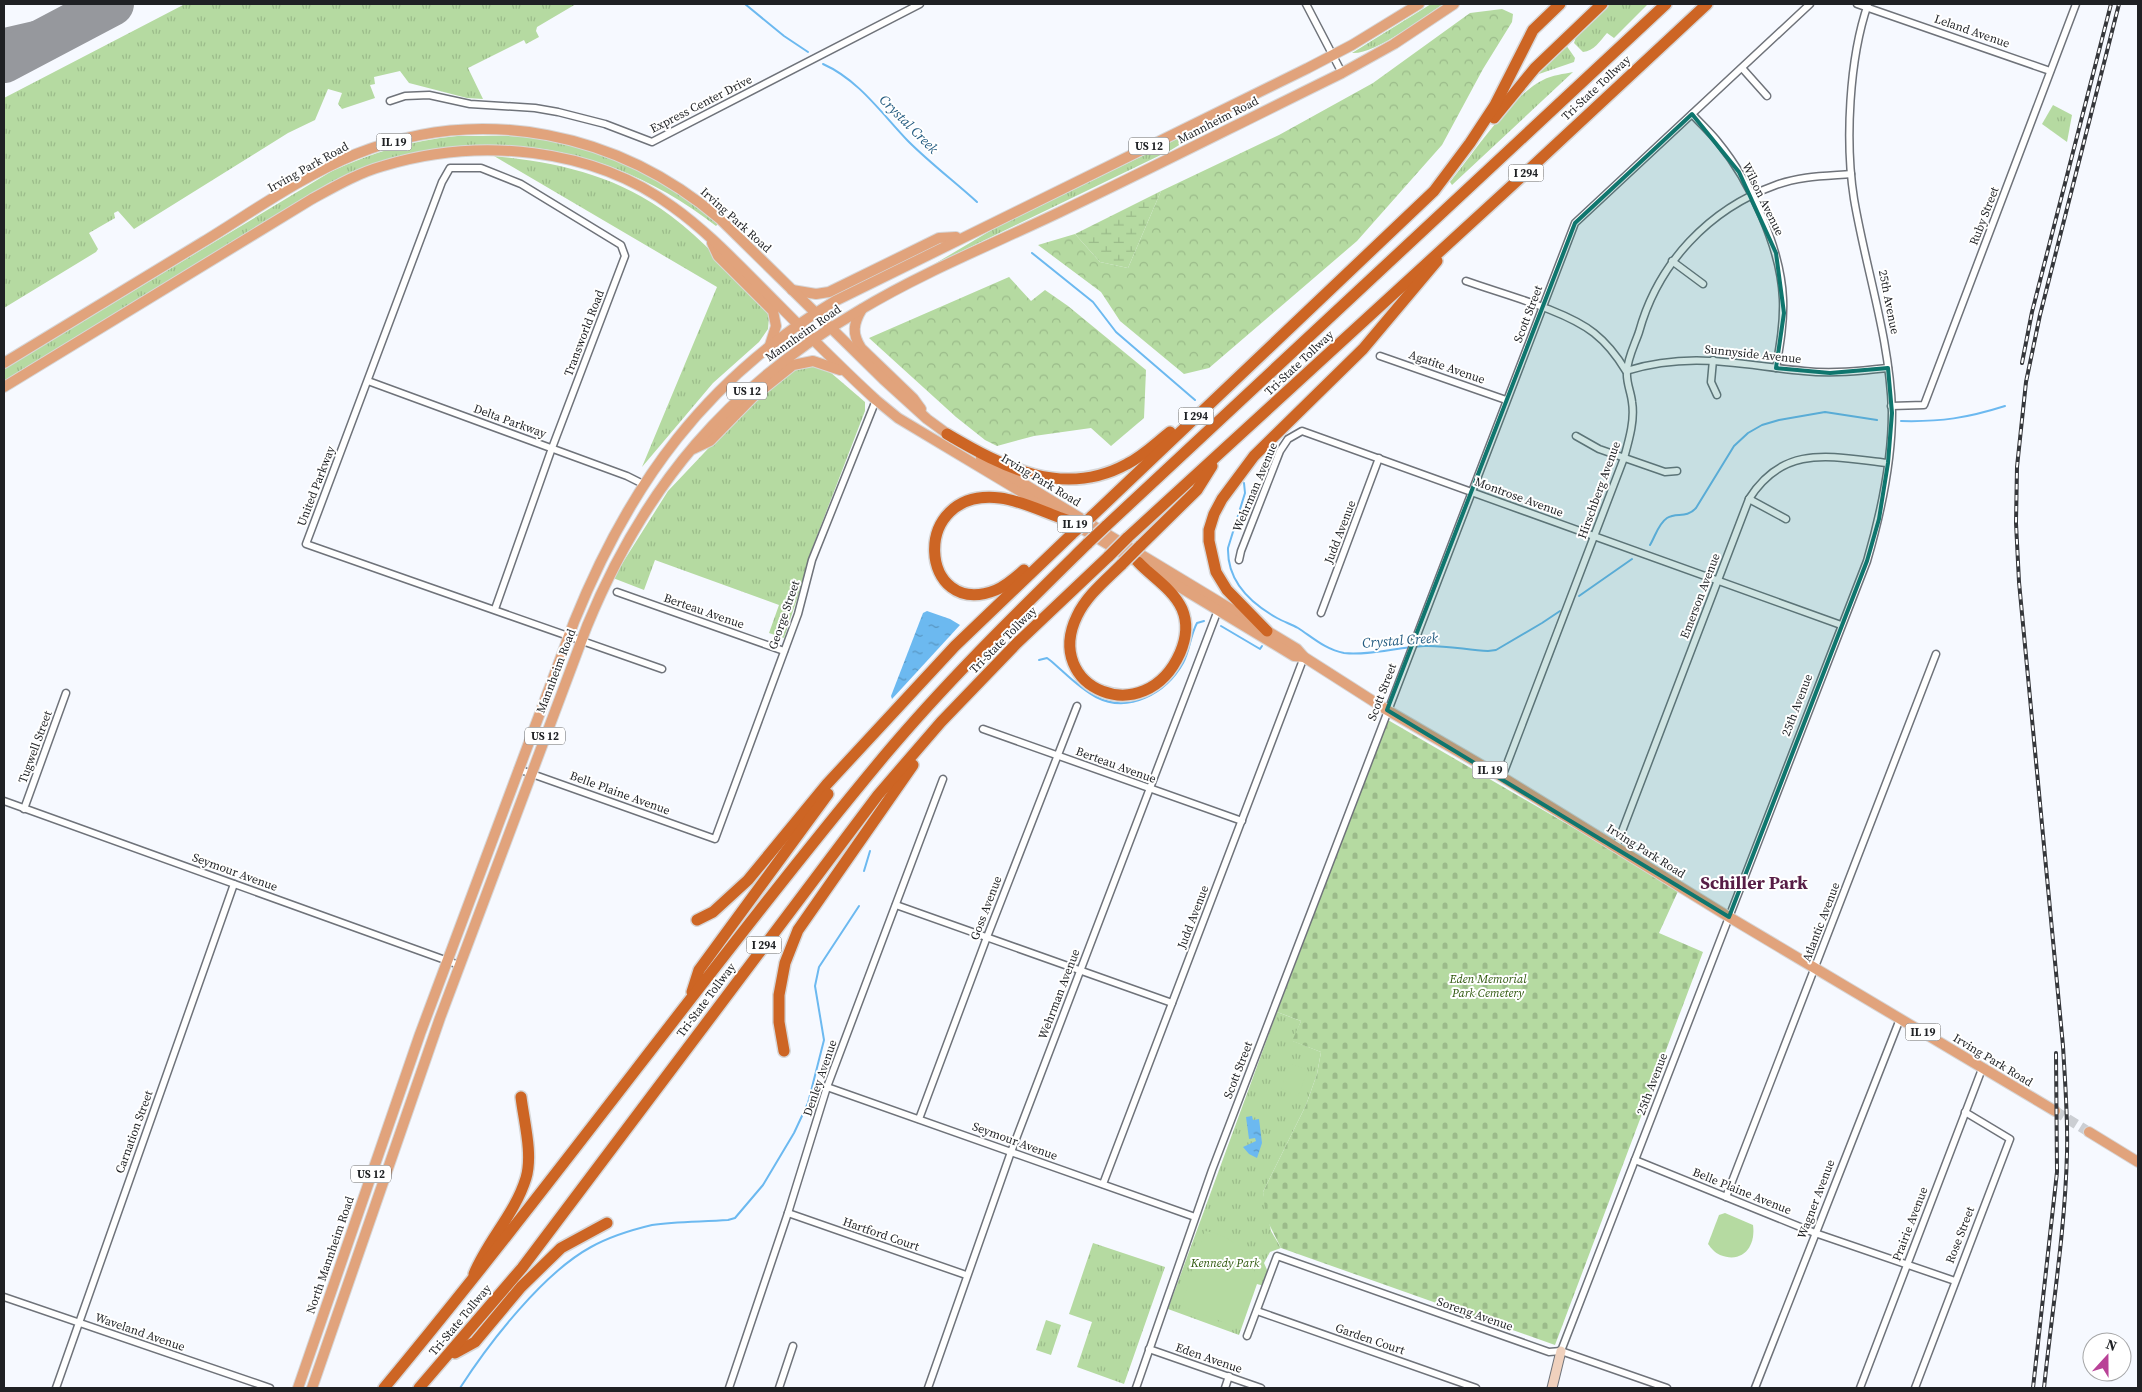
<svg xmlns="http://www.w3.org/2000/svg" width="2142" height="1392" font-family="'Source Serif 4',serif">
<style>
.grass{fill:url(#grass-tufts)}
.forest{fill:url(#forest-crowns)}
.wetland{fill:url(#wetland-marsh)}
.cemetery{fill:url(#cemetery-stones)}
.pitch{fill:#b5daa1}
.water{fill:url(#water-ripples)}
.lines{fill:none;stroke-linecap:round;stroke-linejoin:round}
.stream{stroke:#6cb9f0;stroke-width:2}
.taxiway{stroke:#96989d;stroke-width:18}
.runway{stroke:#96989d;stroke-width:44}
.primary-tunnel{stroke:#cbced3;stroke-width:10;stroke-dasharray:10 5;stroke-linecap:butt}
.street-casing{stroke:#6f737a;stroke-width:9}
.secondary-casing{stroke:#6f737a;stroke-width:11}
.primary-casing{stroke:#d7d7d8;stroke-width:12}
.highway-casing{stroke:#d7d7d8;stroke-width:14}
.street{stroke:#fff;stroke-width:6}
.secondary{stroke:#f0d1bd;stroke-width:9}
.primary{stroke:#e1a37c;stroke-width:10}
.highway{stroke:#cd6524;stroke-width:11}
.rail-casing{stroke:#35373b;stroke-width:4}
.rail{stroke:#fff;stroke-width:2;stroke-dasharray:5.5;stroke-linecap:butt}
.highway-bridge-casing{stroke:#d7d7d8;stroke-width:14;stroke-linecap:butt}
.highway-bridge{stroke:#cd6524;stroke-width:11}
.marked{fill:#0f766e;fill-opacity:0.2;stroke:#0f766e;stroke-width:4;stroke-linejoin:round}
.labels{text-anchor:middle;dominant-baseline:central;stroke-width:4;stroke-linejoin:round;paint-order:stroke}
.shield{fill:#fff;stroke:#626466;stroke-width:1}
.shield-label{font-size:11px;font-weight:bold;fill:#1f2124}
.street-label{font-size:12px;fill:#1f2124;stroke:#fff}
.park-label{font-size:12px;font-style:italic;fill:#2f580d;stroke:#fff}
.water-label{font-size:14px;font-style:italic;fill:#245c81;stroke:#fff}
.district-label{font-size:18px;font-weight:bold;fill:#571d46;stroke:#fff}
</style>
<defs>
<pattern id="grass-tufts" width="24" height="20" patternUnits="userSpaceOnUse" patternTransform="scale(1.25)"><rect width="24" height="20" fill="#b5daa1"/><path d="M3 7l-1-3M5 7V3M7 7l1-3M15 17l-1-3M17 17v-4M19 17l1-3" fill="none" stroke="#9bbb8a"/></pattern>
<pattern id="forest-crowns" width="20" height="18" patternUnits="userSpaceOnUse" patternTransform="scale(1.25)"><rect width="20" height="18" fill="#b5daa1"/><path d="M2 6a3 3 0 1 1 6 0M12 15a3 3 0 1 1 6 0" fill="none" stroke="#9bbb8a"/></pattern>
<pattern id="wetland-marsh" width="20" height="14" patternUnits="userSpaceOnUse" patternTransform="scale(1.25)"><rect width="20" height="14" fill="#b5daa1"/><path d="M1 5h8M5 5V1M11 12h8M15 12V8" fill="none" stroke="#9bbb8a"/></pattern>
<pattern id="cemetery-stones" width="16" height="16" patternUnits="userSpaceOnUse" patternTransform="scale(1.25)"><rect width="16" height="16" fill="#b5daa1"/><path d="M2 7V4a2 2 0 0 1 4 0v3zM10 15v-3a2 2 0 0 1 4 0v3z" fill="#9bbb8a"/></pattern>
<pattern id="water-ripples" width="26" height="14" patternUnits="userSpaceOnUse" patternTransform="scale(1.25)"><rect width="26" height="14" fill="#6cb9f0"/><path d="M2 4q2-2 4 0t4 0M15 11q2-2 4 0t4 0" fill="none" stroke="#5896c2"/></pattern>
</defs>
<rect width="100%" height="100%" fill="#f6f9ff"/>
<g class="grass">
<path d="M 185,4 L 576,4 L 537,27 L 536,31 L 539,37 L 526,44 L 524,40 L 468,68 L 483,99 L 467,98 L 409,83 L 400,71 L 374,77 L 375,84 L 370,85 L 375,98 L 342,109 L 338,104 L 342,93 L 328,89 L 315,120 L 288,133 L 134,229 L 118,211 L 114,213 L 115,218 L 89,233 L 98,249 L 96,252 L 4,308 L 4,98 Z"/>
<path d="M 1431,4 L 1443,4 C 1424,17 1374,55 1352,53 Z"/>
<path d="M 1607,4 L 1648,4 L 1614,38 L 1607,33 C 1600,41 1594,51 1583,52 L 1574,43 L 1576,37 Z"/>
<path d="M 1566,45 L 1575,58 L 1574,62 L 1536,75 Z"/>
<path d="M 1573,72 L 1452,185 L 1450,182 C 1473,154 1512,95 1543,80 C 1552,75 1564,74 1573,72 Z"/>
<path d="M 2053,105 L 2072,115 L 2067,142 L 2042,124 Z"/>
<path d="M 1226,115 L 1227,116 L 1171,150 L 931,266 L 995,228 Z"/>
<path d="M 457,136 C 486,136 516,134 544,140 C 609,151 668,181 718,224 L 716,226 C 601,136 459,120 329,183 L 4,381 L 4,369 L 332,171 C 372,153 412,140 457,136 Z"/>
<path d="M 494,156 C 560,163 616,175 671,216 C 705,241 733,276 765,304 L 769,317 L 768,329 L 759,342 L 713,383 L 642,467 L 717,287 Z"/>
<path d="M 802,366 L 818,366 L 830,372 L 865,402 L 865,411 L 810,554 L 799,593 L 784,638 L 769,633 L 779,605 L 655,560 L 644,590 L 613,578 L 668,491 L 738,417 L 788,374 Z"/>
<path d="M 1277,1012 L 1301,1021 L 1293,1041 L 1321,1052 L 1317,1074 L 1306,1105 L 1263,1192 L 1271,1231 L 1281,1248 L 1270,1252 L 1264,1263 L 1268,1272 L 1264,1286 L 1257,1284 L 1239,1335 L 1168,1309 Z"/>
<path d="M 1093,1243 L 1165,1267 L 1124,1384 L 1077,1367 L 1092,1322 L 1069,1314 Z"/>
<path d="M 1046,1320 L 1061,1325 L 1051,1355 L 1036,1350 Z"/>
</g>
<g class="forest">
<path d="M 1502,9 L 1513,14 L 1512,22 L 1483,69 L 1442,145 L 1357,241 L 1209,368 L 1184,374 L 1120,321 L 1101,292 L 1038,245 L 1075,234 L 1100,262 L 1128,268 L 1161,191 L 1279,135 L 1373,83 L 1470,13 Z"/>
<path d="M 1009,277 L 1031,301 L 1045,290 L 1068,306 L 1146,370 L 1144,418 L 1111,446 L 1091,428 L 1034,436 L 997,446 L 985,440 L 956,417 L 869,338 Z"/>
</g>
<path class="wetland" d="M 1161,191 L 1128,268 L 1100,262 L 1075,234 Z"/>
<path class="cemetery" d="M 1388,720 L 1679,889 L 1659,933 L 1703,952 L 1555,1345 L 1281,1248 L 1266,1218 L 1263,1192 L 1306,1105 L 1317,1074 L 1321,1052 L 1292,1041 L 1301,1021 L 1277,1012 Z"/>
<g class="pitch">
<path d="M 1290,1064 L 1308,1070 L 1298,1096 L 1281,1089 Z"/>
<path d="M 1725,1213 L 1753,1225 C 1756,1246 1743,1264 1720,1255 C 1715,1253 1711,1248 1708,1244 L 1719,1215 Z"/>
<path d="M 1205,1231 C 1229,1234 1259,1256 1255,1283 C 1253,1298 1244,1314 1239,1328 L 1186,1308 L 1183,1301 Z"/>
</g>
<g class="water">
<path d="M 927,611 L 950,619 L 960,625 L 892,699 L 891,696 L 923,613 Z"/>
<path d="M 1252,1116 L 1253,1120 L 1259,1119 L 1262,1143 L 1257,1158 L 1249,1154 L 1243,1147 L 1256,1141 L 1255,1138 L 1249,1139 L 1246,1117 Z"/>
</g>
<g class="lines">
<g class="stream">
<path d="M 745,4 L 784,36 L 808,52"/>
<path d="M 823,64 C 859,80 882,114 908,141 C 930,163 955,182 977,202"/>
<path d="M 1032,253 L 1093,302 L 1116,332 L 1195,400"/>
<path d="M 1901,421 C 1941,422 1967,418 2005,406"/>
<path d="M 1244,483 L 1245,493 L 1228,548 C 1227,581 1250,603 1277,618 C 1284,622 1291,624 1298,628 C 1312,637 1326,650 1344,653 C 1369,656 1398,647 1424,646 C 1445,645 1467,650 1488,651 L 1496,650 L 1542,623 L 1560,611"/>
<path d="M 1650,545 C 1655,537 1658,524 1667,518 C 1677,512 1686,519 1696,508 L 1734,446 L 1748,433 L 1762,425 L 1779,420 L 1825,412 L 1877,420"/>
<path d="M 1579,596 L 1632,559"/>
<path d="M 1221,626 L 1260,649 L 1262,646"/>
<path d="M 1039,660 L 1047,658 L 1051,661 C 1065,673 1080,689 1096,697 C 1129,714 1166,693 1183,663 C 1190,650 1190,636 1197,623 L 1204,621"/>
<path d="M 864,871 L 870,851"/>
<path d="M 460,1388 C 489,1343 543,1273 591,1247 C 609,1237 631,1230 652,1225 C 676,1221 703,1222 728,1220 L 735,1218 L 763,1185 L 794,1133 L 808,1103 L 824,1040 L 815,986 L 819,967 L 859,906"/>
</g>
<path class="taxiway" d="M 4,37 L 43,28 L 109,4"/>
<path class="runway" d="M 4,61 L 112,4"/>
<path class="primary-tunnel" d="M 2055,1111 L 2089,1132"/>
<defs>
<g id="street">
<path d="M 1306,4 L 1342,73"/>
<path d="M 1857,4 L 2050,71"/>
<path d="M 1742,68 L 1767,96"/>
<path d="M 390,101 L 405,96 L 429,95 L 470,104 L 535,108 L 558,112 L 605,124 L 652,142 L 920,4"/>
<path d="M 1692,114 C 1700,123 1710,132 1718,142 C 1750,181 1781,248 1783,299 C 1784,322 1780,345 1776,368"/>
<path d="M 1672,261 L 1703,284"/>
<path d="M 1466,281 C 1502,294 1565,310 1594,333 C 1608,344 1617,356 1626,371 C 1692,351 1739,365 1804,371 C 1832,374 1860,371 1888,368"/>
<path d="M 1380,356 L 1506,400"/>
<path d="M 1713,360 L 1711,382 L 1717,395"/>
<path d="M 368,381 L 627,476 L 643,484"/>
<path d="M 1891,406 L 1924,405 L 2076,4"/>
<path d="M 1576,436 L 1599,449 L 1665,472 L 1677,471"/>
<path d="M 1749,499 L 1786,519"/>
<path d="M 1239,560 L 1241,551 L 1280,451 L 1288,439 L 1302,431 L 1841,625"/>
<path d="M 617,592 L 784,651"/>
<path d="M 495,609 L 552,448 L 625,256 L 621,245 L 521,184 L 481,168 L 450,168 L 442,182 L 306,544 L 662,669"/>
<path d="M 1321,613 L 1379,458"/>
<path d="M 983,729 L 1242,821"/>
<path d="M 518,769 L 715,839 L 798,614 L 812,560 L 876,400"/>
<path d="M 1502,777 L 1624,458 C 1629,440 1635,420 1632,402 C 1631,392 1626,382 1627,372 C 1627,359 1635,344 1639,332 C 1658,263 1709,209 1776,185 C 1800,176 1825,176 1851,174"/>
<path d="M 4,801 L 459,965"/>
<path d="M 24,809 L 66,693"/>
<path d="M 1616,847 L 1749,499 C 1784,443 1832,457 1888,463"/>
<path d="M 896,905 L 1172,1003"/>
<path d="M 827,1087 L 1195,1217"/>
<path d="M 919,1119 L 987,937 L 1077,706"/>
<path d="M 1635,1160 L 1815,1233 L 1955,1281"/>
<path d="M 1103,1184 L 1304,657"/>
<path d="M 1726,1197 L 1936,654"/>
<path d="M 788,1213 L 966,1275"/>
<path d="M 4,1297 L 270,1388"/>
<path d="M 1257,1311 L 1476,1388"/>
<path d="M 1247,1336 L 1277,1256 L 1549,1352 L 1561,1351 L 1667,1388"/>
<path d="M 1149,1349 L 1261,1388"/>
<path d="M 1561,1351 L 1867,561 C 1881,513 1892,462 1892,412 C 1890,339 1866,270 1854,199 C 1845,142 1849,59 1868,4"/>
<path d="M 56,1388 L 234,884"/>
<path d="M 729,1388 L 788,1213 L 827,1087 L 943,779"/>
<path d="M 779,1388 L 793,1346"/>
<path d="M 928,1388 L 1011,1152 L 1218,610"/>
<path d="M 1136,1388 L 1212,1170 L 1575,223 L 1810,4"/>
<path d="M 1225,1388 L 1229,1376"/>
<path d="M 1755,1388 L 1900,1019"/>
<path d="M 1860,1388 L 1982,1069"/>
<path d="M 1915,1388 L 2010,1139 L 1965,1112"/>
</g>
<path id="secondary" d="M 1552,1388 L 1561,1351"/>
<g id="primary">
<path d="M 712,243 L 718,256 L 773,311 L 776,326 L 770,345"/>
<path d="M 792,290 L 816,294 L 829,292 L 939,238 L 956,237"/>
<path d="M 862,309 C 853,324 852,334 861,348 L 913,398 L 921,409"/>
<path d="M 4,363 C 70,323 136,283 203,242 C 252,212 302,176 356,154 C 482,103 619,133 720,219 L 883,379 L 927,419 L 953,438"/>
<path d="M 4,387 L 312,199 C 334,187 358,173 383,166 C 478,137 592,147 673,207 C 701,227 725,251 749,275 C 791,317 832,360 876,400 L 898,418 L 1055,512"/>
<path d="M 693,449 L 710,441 L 753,397 L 793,365 L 813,361 L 840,370"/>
<path d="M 981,458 L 1297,649 L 1304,657 L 1387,710 L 1502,777 L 1729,917 L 2055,1111"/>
<path d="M 1074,524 L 1134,560"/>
<path d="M 1153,571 L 1294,656 L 1304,657"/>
<path d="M 2089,1132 L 2138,1162"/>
<path d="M 298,1388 L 420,1034 L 574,622 C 630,483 706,379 835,301 L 1308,68 L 1352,45 L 1419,4"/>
<path d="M 312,1388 L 440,1018 L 587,626 C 645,485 728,387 860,310 C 923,272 993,244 1060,212 C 1154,167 1248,119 1342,73 L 1394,44 L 1454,4"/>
</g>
<g id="highway">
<path d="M 1494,118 L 1535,68 L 1602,4"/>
<path d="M 947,434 C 1003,467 1063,499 1127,464 C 1143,456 1156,443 1170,432"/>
<path d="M 1091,517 L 1434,191 L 1470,143 L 1495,105 L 1533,30 L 1560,4"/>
<path d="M 1106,526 L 1666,4"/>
<path d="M 1127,538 L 1519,179 L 1707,4"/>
<path d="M 1140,546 L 1197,490 L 1212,466"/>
<path d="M 1122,564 C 1106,580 1087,595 1077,616 C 1042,688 1145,732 1180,653 C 1186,639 1188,623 1182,609 C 1173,589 1152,577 1138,562"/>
<path d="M 1024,570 C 1016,577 1006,586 996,590 C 919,621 908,487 1000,498 C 1024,501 1047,514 1070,521"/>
<path d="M 1267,631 L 1227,590 L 1216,572 L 1209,541 L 1209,530 L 1214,514 L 1222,499 L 1254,456 L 1363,349 L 1437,261"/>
<path d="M 697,920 L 713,912 L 748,880 L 827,784 L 955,646 L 1072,534"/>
<path d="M 692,992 L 699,970 L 828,794"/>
<path d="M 784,1051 L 779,1022 L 779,995 L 785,963 L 798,930 L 913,765"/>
<path d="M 474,1274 C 488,1240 515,1214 526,1178 C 533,1154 524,1122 521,1097"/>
<path d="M 455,1353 L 475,1342 L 521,1287 L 561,1248 L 607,1223"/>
<path d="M 384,1388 C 556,1181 713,962 885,755 C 948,680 1018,612 1088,543"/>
<path d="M 419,1388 L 522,1268 L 878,795 L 941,722 L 1017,643 L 1109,556"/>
</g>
</defs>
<use href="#street" class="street-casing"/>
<use href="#secondary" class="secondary-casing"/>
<use href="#primary" class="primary-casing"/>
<use href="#highway" class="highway-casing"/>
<use href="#street" class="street"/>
<use href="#secondary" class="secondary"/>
<use href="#primary" class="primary"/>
<use href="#highway" class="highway"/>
<defs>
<g id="rail">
<path d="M 2022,363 L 2032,312 L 2111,4"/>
<path d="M 2033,1388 L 2057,1172 L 2056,1053"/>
<path d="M 2044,1388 C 2052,1310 2065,1232 2067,1153 C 2068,1117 2065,1082 2063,1046 L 2019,582 L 2016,523 L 2017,467 L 2026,382 L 2040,315 L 2119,4"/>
</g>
</defs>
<use href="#rail" class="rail-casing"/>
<use href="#rail" class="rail"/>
<defs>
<g id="highway-bridge">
<path d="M 1072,534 L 1091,517"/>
<path d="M 1088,543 L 1106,526"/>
<path d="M 1109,556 L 1127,538"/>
<path d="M 1122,564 L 1140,546"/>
</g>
</defs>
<use href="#highway-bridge" class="highway-bridge-casing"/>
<use href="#highway-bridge" class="highway-bridge"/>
</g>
<path class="marked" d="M 1692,114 L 1739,172 L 1776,253 L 1784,313 L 1776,368 L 1830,373 L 1888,368 L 1892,413 L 1888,463 L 1879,519 L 1867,561 L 1729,917 L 1387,710 L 1575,223 Z"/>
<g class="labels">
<g class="shield">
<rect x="376.5" y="133.5" width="35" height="17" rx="4"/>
<rect x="1129" y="137.5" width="40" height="17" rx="4"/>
<rect x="1508.5" y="164.5" width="35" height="17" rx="4"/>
<rect x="727" y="382.5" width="40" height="17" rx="4"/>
<rect x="1178.5" y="407.5" width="35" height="17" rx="4"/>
<rect x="1057.5" y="515.5" width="35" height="17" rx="4"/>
<rect x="525" y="727.5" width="40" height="17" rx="4"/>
<rect x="1472.5" y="761.5" width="35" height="17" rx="4"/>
<rect x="746.5" y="936.5" width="35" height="17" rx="4"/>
<rect x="1905.5" y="1023.5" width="35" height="17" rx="4"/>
<rect x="351" y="1165.5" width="40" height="17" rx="4"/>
</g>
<g class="shield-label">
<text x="394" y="142">IL 19</text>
<text x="1149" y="146">US 12</text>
<text x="1526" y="173">I 294</text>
<text x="747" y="391">US 12</text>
<text x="1196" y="416">I 294</text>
<text x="1075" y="524">IL 19</text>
<text x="545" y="736">US 12</text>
<text x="1490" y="770">IL 19</text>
<text x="764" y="945">I 294</text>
<text x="1923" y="1032">IL 19</text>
<text x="371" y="1174">US 12</text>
</g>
<g class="street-label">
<text transform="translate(1972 31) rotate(19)">Leland Avenue</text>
<text transform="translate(1596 88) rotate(-43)">Tri-State Tollway</text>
<text transform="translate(701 104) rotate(-27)">Express Center Drive</text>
<text transform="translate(1218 120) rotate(-27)">Mannheim Road</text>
<text transform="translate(308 167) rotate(-29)">Irving Park Road</text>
<text transform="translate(1763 199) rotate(64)">Wilson Avenue</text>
<text transform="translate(1984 216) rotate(-69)">Ruby Street</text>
<text transform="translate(736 220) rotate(42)">Irving Park Road</text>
<text transform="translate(1889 302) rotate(79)">25th Avenue</text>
<text transform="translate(1528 314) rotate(-69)">Scott Street</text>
<text transform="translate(584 333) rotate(-69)">Transworld Road</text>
<text transform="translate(803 333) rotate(-35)">Mannheim Road</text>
<text transform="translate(1753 354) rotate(6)">Sunnyside Avenue</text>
<text transform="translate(1299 363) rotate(-43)">Tri-State Tollway</text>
<text transform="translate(1447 367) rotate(19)">Agatite Avenue</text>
<text transform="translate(510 421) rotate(20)">Delta Parkway</text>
<text transform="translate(1041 480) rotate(31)">Irving Park Road</text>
<text transform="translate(316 486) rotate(-69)">United Parkway</text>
<text transform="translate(1255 487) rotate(-67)">Wehrman Avenue</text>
<text transform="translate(1599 490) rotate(-70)">Hirschberg Avenue</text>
<text transform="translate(1519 497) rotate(20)">Montrose Avenue</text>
<text transform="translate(1340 532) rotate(-69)">Judd Avenue</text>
<text transform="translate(1700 596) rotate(-69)">Emerson Avenue</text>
<text transform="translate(704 611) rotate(19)">Berteau Avenue</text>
<text transform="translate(784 615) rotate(-71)">George Street</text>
<text transform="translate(1003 640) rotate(-45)">Tri-State Tollway</text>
<text transform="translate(556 671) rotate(-69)">Mannheim Road</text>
<text transform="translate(1382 692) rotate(-69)">Scott Street</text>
<text transform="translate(1797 705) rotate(-69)">25th Avenue</text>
<text transform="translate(35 747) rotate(-70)">Tugwell Street</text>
<text transform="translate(1116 765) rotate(20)">Berteau Avenue</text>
<text transform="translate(620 793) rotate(20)">Belle Plaine Avenue</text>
<text transform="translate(1646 851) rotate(32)">Irving Park Road</text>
<text transform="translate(235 872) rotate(20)">Seymour Avenue</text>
<text transform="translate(986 908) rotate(-69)">Goss Avenue</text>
<text transform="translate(1193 917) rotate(-69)">Judd Avenue</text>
<text transform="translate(1821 922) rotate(-69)">Atlantic Avenue</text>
<text transform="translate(1059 994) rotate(-69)">Wehrman Avenue</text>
<text transform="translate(706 1000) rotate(-53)">Tri-State Tollway</text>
<text transform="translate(1993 1060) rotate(31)">Irving Park Road</text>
<text transform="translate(1238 1070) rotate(-69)">Scott Street</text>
<text transform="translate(820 1078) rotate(-71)">Denley Avenue</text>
<text transform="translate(1652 1084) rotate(-69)">25th Avenue</text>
<text transform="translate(134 1132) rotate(-70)">Carnation Street</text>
<text transform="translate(1015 1141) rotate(20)">Seymour Avenue</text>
<text transform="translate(1742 1191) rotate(22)">Belle Plaine Avenue</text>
<text transform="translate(1816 1199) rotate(-69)">Wagner Avenue</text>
<text transform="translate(1910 1224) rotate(-69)">Prairie Avenue</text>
<text transform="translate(881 1234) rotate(19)">Hartford Court</text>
<text transform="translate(1960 1235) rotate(-69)">Rose Street</text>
<text transform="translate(330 1255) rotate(-71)">North Mannheim Road</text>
<text transform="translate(1475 1314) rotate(19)">Soreng Avenue</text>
<text transform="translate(460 1320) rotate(-50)">Tri-State Tollway</text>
<text transform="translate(140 1332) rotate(19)">Waveland Avenue</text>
<text transform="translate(1370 1339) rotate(19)">Garden Court</text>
<text transform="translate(1209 1358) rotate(19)">Eden Avenue</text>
</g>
<g class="park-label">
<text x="1488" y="979">Eden Memorial<tspan x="1488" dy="14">Park Cemetery</tspan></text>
<text x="1225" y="1263">Kennedy Park</text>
</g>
<g class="water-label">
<text transform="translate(909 124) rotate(45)">Crystal Creek</text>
<text transform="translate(1400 640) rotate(-4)">Crystal Creek</text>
</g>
<g class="district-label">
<text x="1754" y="882">Schiller Park</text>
</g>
</g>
<rect width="2142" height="1392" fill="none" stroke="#1f2124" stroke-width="10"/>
<g transform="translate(2107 1357) rotate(21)"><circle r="24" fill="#ffffff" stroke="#a5a6a7"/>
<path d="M0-4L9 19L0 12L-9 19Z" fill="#b94297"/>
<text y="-8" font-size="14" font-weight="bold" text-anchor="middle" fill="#1f2124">N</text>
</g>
</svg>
